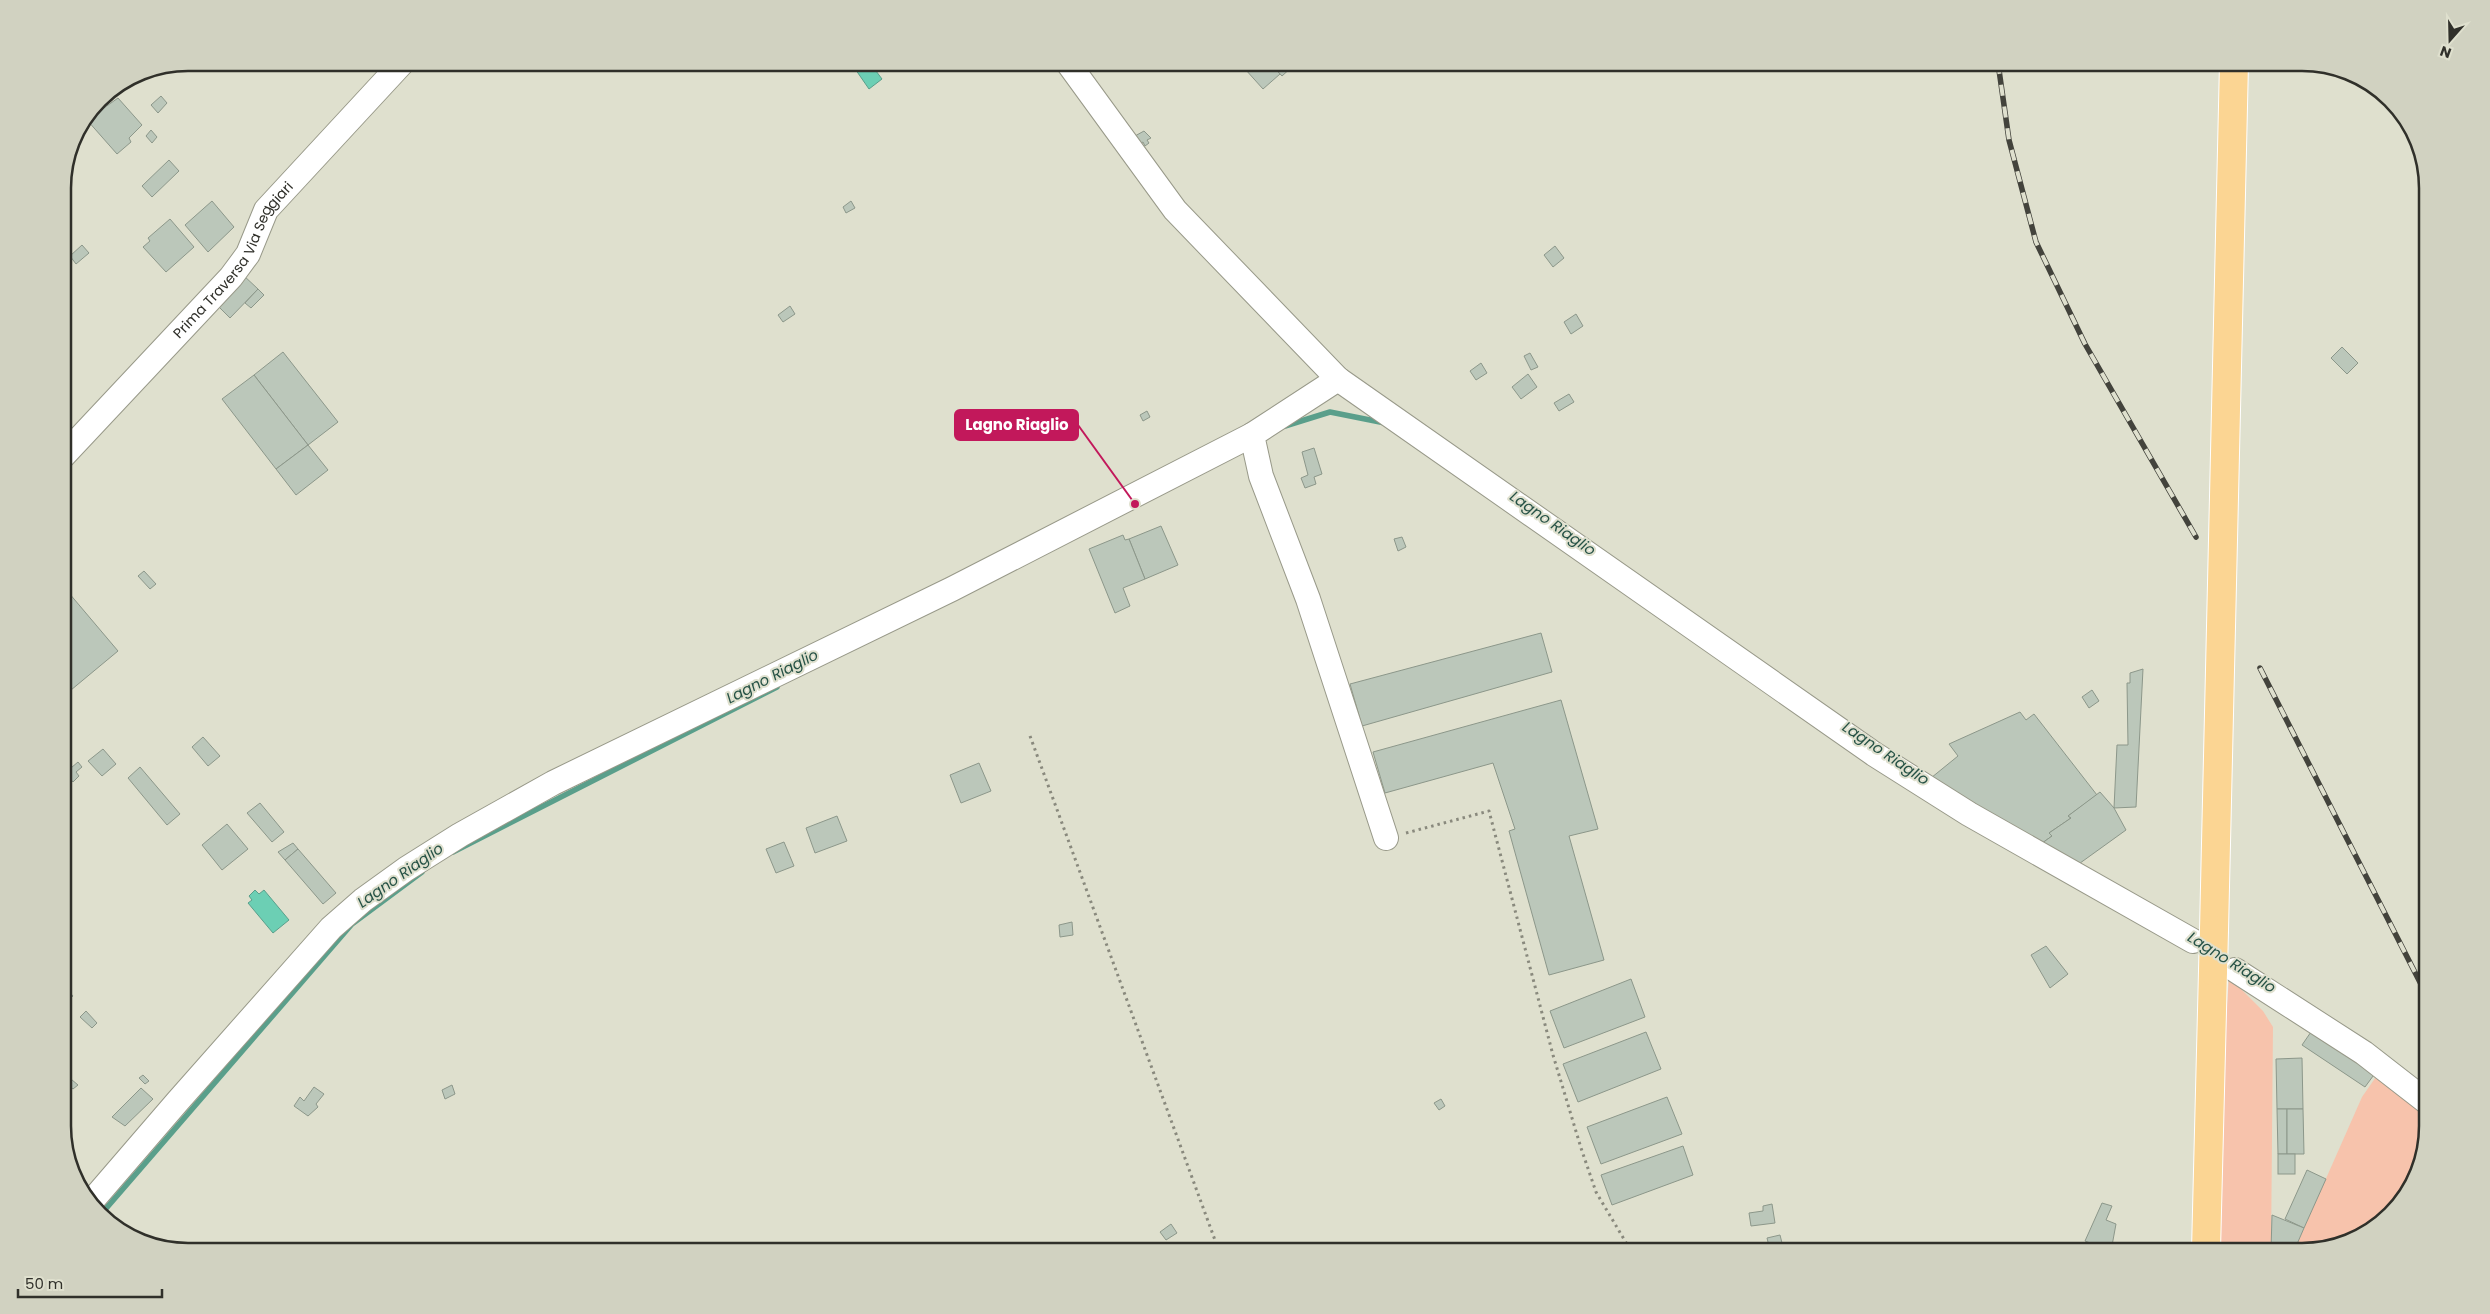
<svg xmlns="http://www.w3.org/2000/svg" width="2490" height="1314" font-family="Poppins,sans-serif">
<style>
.green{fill:#f7c3ac}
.water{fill:#6ccfb4;stroke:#5a9f8b}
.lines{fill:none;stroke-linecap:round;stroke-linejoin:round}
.stream{stroke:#5a9f8b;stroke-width:5.5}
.building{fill:#bbc7ba;stroke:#8c978a}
.minor-casing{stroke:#989989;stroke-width:26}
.major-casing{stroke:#fff;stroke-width:30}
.path{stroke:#89897d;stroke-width:3;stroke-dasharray:2.5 4;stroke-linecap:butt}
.minor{stroke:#fff;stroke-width:24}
.major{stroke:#fbd593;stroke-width:28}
.rail-casing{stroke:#43433c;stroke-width:5.5}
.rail{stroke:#dfe0ce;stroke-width:4;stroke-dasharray:11;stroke-linecap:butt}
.major-bridge-casing{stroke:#fff;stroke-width:30;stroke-linecap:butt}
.major-bridge{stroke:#fbd593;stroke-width:28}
.labels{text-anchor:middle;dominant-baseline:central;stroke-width:4;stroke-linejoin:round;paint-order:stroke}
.street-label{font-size:14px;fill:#30302a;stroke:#dfe0ce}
.water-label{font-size:15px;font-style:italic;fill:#265246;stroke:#dfe0ce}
.rim{fill:none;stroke:#30302a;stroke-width:2.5}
.leader{fill:none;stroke:#c2185b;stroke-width:2}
.callout-dot{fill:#c2185b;stroke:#dfe0ce;stroke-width:2}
.callout{fill:#c2185b;stroke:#c2185b;stroke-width:2}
.callout-label{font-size:15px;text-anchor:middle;font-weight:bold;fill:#fff}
</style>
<rect width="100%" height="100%" fill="#dfe0ce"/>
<g class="green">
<path d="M 2229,977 L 2263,1011 L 2273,1027 L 2271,1251 L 2217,1251 L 2225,1033 Z"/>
<path d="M 2378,1074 L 2427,1113 L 2427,1126 L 2414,1182 L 2371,1230 L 2302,1251 L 2294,1251 L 2362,1097 Z"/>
</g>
<g class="water">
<path d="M 851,63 L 870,63 L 882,79 L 869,89 Z"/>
<path d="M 255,890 L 259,894 L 264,890 L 289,920 L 273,933 L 248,903 L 252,900 L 249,896 Z"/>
</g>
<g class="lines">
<g class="stream">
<path d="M 1285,426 L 1330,412 L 1385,423"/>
<path d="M 453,852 L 777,687"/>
<path d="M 103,1212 L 352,924 L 422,872"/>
</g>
</g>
<g class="building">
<path d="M 1253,63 L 1270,63 L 1280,74 L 1263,89 L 1245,69 Z"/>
<path d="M 1270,63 L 1290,63 L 1293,66 L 1282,76 Z"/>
<path d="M 2285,63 L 2297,63 L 2290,68 Z"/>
<path d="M 161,96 L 167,103 L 158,113 L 151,105 Z"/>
<path d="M 118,98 L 142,125 L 129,138 L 131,142 L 117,154 L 87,120 Z"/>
<path d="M 151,130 L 157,137 L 152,143 L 146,136 Z"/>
<path d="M 1144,131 L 1151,138 L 1147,140 L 1149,143 L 1145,146 L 1143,142 L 1141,143 L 1135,136 Z"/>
<path d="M 169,160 L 179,171 L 152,197 L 142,186 Z"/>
<path d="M 212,201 L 234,227 L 208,252 L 185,225 Z"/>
<path d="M 851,201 L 855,208 L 846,213 L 843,207 Z"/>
<path d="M 170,219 L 194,247 L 166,272 L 143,247 L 150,241 L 148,238 Z"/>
<path d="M 82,245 L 89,253 L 76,264 L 70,256 Z"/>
<path d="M 1555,246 L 1564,258 L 1553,267 L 1544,255 Z"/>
<path d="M 243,275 L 258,289 L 230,318 L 215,303 Z"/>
<path d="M 258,289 L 264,295 L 251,308 L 245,303 Z"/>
<path d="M 790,306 L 795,314 L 783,322 L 778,315 Z"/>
<path d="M 1576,314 L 1583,326 L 1571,334 L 1564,322 Z"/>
<path d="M 2342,347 L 2358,363 L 2347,374 L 2331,358 Z"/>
<path d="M 283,352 L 338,422 L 308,445 L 254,375 Z"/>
<path d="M 1530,353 L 1538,367 L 1531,370 L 1524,356 Z"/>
<path d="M 1481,363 L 1487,373 L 1476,380 L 1470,371 Z"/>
<path d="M 1528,374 L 1537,387 L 1521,399 L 1512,387 Z"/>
<path d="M 254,375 L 308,445 L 276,469 L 222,399 Z"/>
<path d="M 1569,394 L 1574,402 L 1559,411 L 1554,403 Z"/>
<path d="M 1147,411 L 1150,417 L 1143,421 L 1140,415 Z"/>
<path d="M 308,445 L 328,470 L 296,495 L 276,469 Z"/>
<path d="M 1314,448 L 1322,474 L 1314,477 L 1316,484 L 1305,488 L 1301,478 L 1308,475 L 1302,452 Z"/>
<path d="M 1161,526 L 1178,565 L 1145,579 L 1129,539 Z"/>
<path d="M 1123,535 L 1125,540 L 1129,539 L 1145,579 L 1123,588 L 1130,606 L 1115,613 L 1089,549 Z"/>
<path d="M 1402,537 L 1406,547 L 1398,551 L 1394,539 Z"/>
<path d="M 144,571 L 156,584 L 150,589 L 138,576 Z"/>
<path d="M 63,586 L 118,651 L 71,690 L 63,681 Z"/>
<path d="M 1541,633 L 1552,672 L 1362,726 L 1350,684 Z"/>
<path d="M 2143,669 L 2136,807 L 2114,808 L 2117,745 L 2128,745 L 2127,683 L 2130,683 L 2130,673 Z"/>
<path d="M 2092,690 L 2099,701 L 2089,708 L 2082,697 Z"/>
<path d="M 1561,700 L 1598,829 L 1569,836 L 1604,960 L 1549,975 L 1509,831 L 1515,829 L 1493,763 L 1385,793 L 1373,752 Z"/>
<path d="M 2020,712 L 2026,720 L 2034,714 L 2097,795 L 2068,816 L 2071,818 L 2049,833 L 2052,836 L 2038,846 L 1926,782 L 1958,756 L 1949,744 Z"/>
<path d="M 203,737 L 220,756 L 208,766 L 192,747 Z"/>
<path d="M 103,749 L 116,764 L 102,776 L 88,761 Z"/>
<path d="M 78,762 L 82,767 L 76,772 L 79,776 L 73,782 L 65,773 Z"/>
<path d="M 979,763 L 991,791 L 961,803 L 950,775 Z"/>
<path d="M 140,767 L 180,814 L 167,825 L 128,778 Z"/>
<path d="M 2100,792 L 2114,808 L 2126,830 L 2076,866 L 2038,846 L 2052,836 L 2049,833 L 2071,818 L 2068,816 Z"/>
<path d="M 260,803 L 284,832 L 272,842 L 247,813 Z"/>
<path d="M 837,816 L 847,841 L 815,853 L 806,828 Z"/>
<path d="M 227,824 L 248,849 L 222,870 L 202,845 Z"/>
<path d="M 784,842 L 794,866 L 776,873 L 766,849 Z"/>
<path d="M 293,843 L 298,849 L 285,860 L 278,852 Z"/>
<path d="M 298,849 L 336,893 L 323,904 L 285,860 Z"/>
<path d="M 1072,922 L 1073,935 L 1060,937 L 1059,925 Z"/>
<path d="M 2046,946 L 2068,974 L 2050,988 L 2031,955 Z"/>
<path d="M 1631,979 L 1645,1017 L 1564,1048 L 1550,1011 Z"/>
<path d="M 63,985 L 73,996 L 63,1005 Z"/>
<path d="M 86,1011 L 97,1023 L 92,1028 L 80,1017 Z"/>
<path d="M 2313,1029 L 2376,1072 L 2365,1087 L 2302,1045 Z"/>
<path d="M 1646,1032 L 1661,1069 L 1578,1102 L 1563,1064 Z"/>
<path d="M 2302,1058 L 2303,1109 L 2277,1109 L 2276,1059 Z"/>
<path d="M 65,1074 L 78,1085 L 73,1089 L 63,1081 Z"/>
<path d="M 143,1075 L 149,1081 L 145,1084 L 139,1078 Z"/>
<path d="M 452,1085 L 455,1094 L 445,1099 L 442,1090 Z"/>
<path d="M 314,1087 L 324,1094 L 316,1104 L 318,1107 L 308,1116 L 294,1106 L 300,1097 L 304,1101 Z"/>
<path d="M 141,1088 L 153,1099 L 125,1126 L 112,1117 Z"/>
<path d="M 1667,1097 L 1682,1134 L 1601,1164 L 1587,1127 Z"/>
<path d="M 1441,1099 L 1445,1106 L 1439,1110 L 1434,1103 Z"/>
<path d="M 2277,1109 L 2287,1109 L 2287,1154 L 2278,1154 Z"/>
<path d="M 2287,1109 L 2303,1109 L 2304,1154 L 2287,1154 Z"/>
<path d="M 1683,1146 L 1693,1175 L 1612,1205 L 1601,1175 Z"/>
<rect x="2278" y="1154" width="17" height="20"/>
<path d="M 2307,1170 L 2326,1179 L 2304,1228 L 2285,1219 Z"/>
<path d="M 2102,1203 L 2112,1206 L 2106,1220 L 2116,1224 L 2111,1251 L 2085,1241 Z"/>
<path d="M 1772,1204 L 1775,1223 L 1751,1226 L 1749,1213 L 1763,1211 L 1763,1206 Z"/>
<path d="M 2272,1215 L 2304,1228 L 2294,1251 L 2271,1251 Z"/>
<path d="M 1171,1224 L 1177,1233 L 1166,1240 L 1160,1232 Z"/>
<path d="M 1780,1235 L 1784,1251 L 1759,1251 L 1758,1249 L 1769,1246 L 1767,1238 Z"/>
</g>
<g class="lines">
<defs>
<g id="minor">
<path d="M 1068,63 L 1175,210 L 1338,379 L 1874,754 L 1969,814 L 2193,941"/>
<path d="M 1338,379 L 1252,435 L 1261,476 L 1308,599 L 1386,838"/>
<path id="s1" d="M 63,456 L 231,277 L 248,254 L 266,210 L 402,63"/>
<path d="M 2235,970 L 2364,1053 L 2427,1102"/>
<path d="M 91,1202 L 178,1101 L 331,928 L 363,900 L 406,869 L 460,835 L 553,783 L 952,589 L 1252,435"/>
</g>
<g id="major">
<path d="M 2214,930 L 2234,63"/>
<path d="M 2206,1251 L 2213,971"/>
</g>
</defs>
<use href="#minor" class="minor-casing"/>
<use href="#major" class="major-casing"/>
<g class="path">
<path d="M 1030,736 L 1219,1251"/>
<path d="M 1406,833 L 1489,811 L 1553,1055 L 1581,1148 L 1596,1192 L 1631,1251"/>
</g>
<use href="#minor" class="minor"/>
<use href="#major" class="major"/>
<defs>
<g id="rail">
<path d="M 1998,63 L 2009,140 L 2036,242 L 2085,344 L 2196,537"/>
<path d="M 2260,668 L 2427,996"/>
</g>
</defs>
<use href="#rail" class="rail-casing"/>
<use href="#rail" class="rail"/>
<defs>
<path id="major-bridge" d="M 2213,971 L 2214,930"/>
</defs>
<use href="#major-bridge" class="major-bridge-casing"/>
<use href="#major-bridge" class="major-bridge"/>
</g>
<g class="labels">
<g class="street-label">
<text stroke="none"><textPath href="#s1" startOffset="261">Prima Traversa Via Seggiari</textPath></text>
</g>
<g class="water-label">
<text transform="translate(1553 523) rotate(35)">Lagno Riaglio</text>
<text transform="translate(772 676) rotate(-27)">Lagno Riaglio</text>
<text transform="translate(1886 753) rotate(34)">Lagno Riaglio</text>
<text transform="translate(400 875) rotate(-35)">Lagno Riaglio</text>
<text transform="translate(2232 962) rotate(32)">Lagno Riaglio</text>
</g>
</g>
<path d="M0 0H2490V1314H0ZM188 71H2302A117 117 0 0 1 2419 188V1126A117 117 0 0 1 2302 1243H188A117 117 0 0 1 71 1126V188A117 117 0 0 1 188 71Z" fill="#d1d2c1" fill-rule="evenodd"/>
<path class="rim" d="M188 71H2302A117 117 0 0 1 2419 188V1126A117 117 0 0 1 2302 1243H188A117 117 0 0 1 71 1126V188A117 117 0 0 1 188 71Z"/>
<path class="leader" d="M1135 504L1078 425"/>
<circle class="callout-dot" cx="1135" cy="504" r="5"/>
<rect class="callout" x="955" y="410" width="123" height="30" rx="5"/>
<g class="callout-label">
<text x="1017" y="430">Lagno Riaglio</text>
</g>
<g transform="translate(2450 40) rotate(200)" stroke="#dfe0ce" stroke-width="4" paint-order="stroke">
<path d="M0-4L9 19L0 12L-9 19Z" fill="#30302a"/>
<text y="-8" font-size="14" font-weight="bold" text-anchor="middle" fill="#30302a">N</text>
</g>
<path d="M18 1289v8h144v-8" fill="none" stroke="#30302a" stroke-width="2.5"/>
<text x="25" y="1289" font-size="15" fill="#30302a" stroke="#dfe0ce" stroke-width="4" paint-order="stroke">50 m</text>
</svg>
